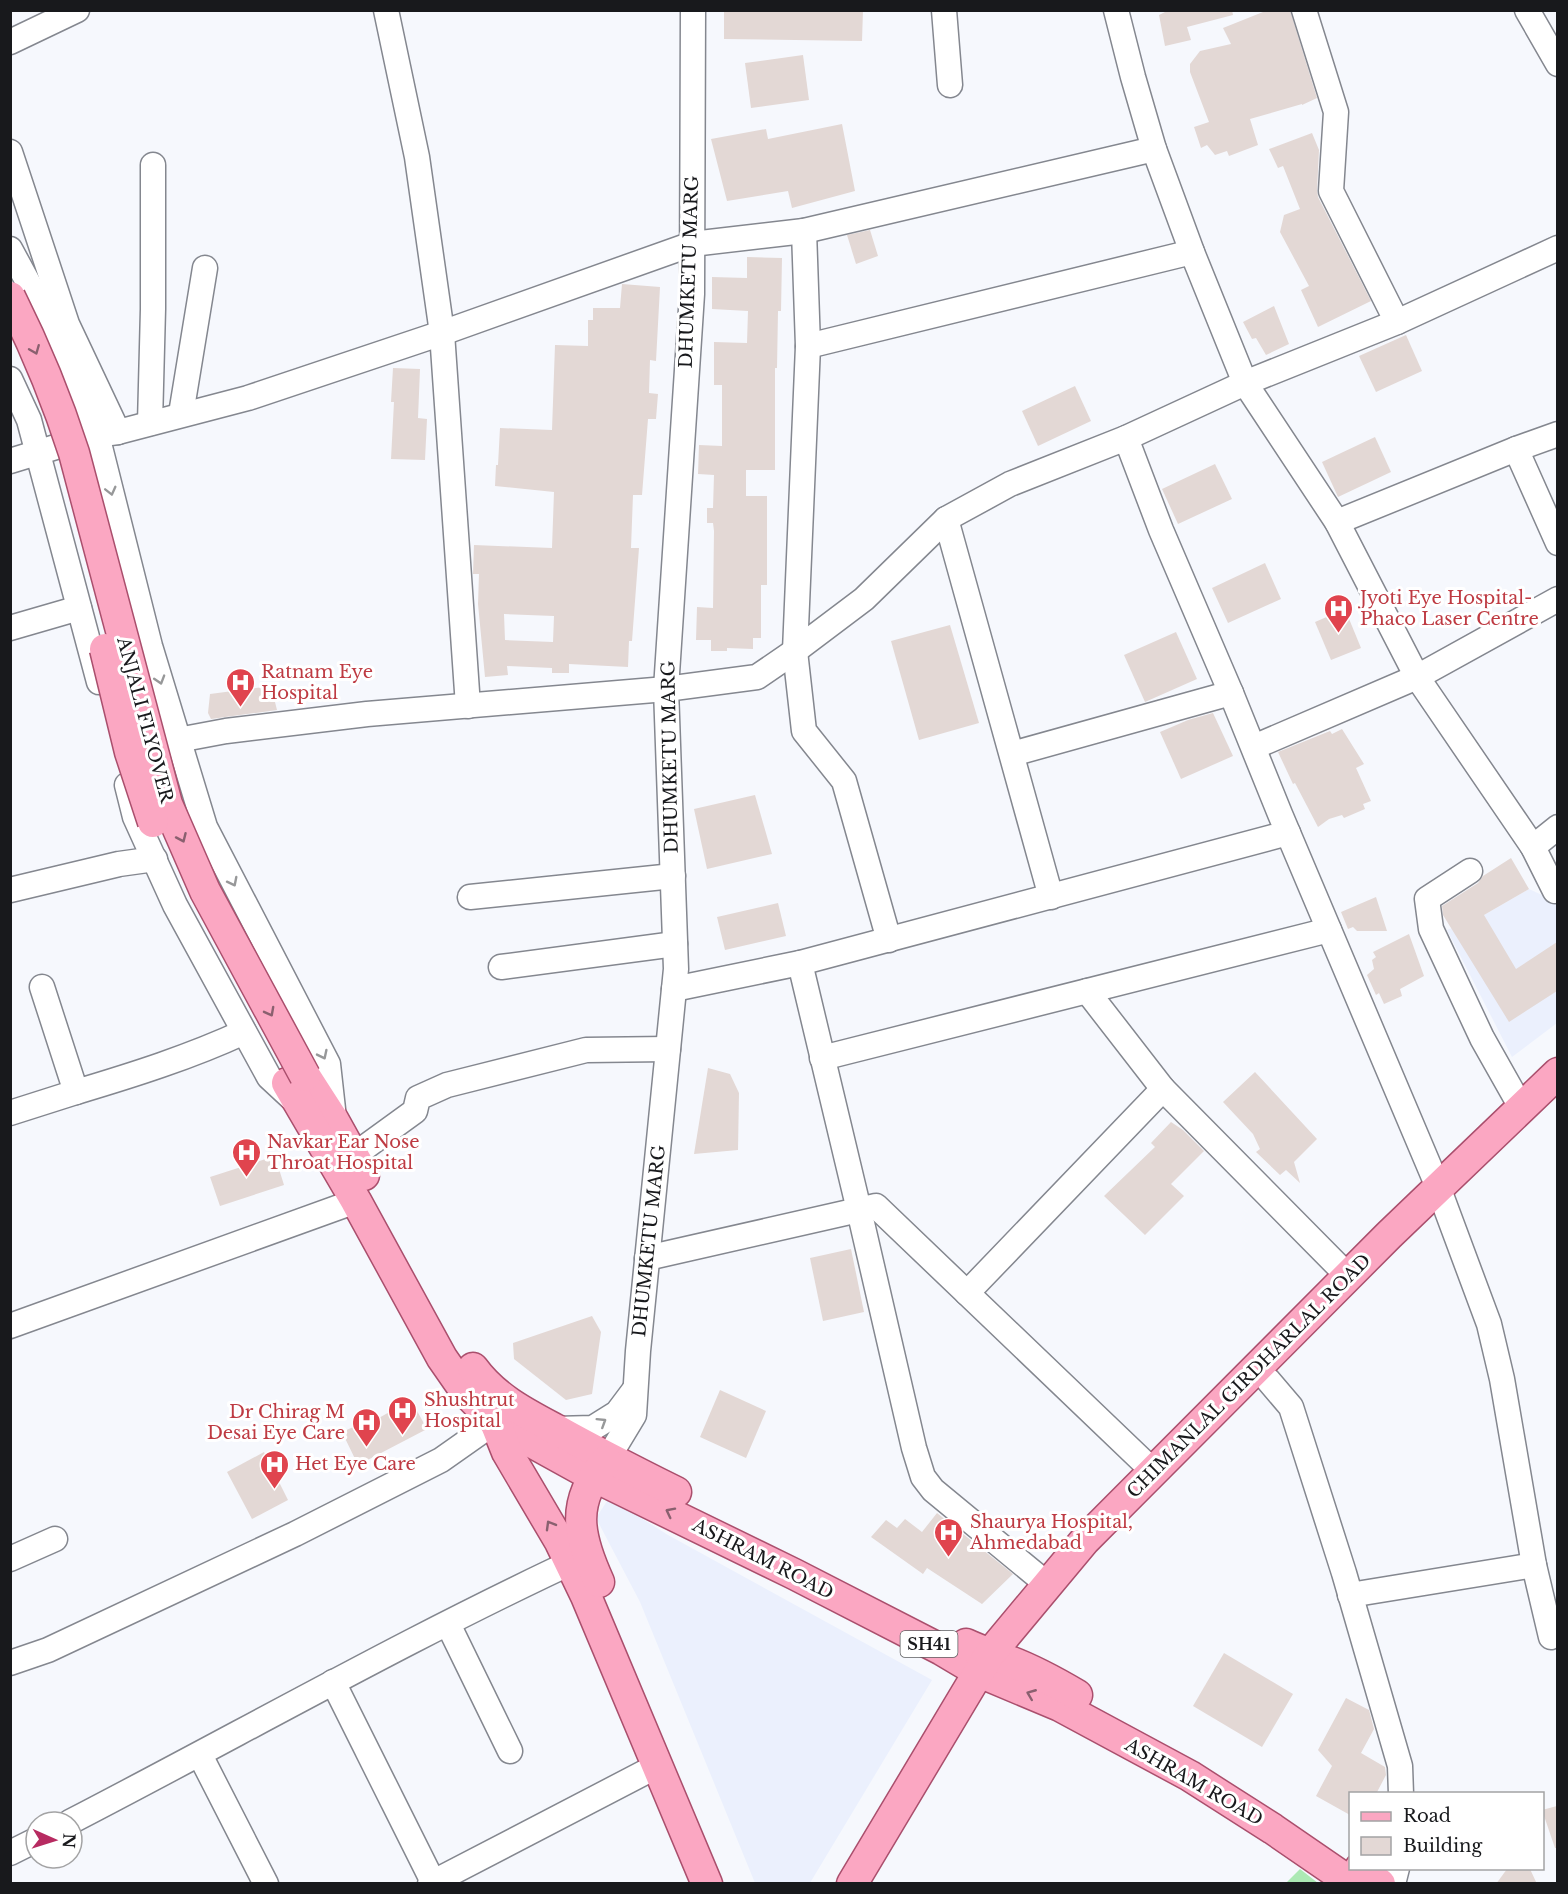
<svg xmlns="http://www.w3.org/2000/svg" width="1568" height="1894" font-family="'Libre Baskerville',serif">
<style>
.built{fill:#ebf0fd}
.green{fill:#ace9b4}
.building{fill:#e3d8d5;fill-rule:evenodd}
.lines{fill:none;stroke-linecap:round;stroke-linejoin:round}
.minor-casing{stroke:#84878f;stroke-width:27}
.major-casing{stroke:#aa4f6d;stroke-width:33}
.minor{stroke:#fff;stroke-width:24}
.major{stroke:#fba7c2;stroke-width:30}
.major-bridge-casing{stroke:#aa4f6d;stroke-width:33;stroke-linecap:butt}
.major-bridge{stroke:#fba7c2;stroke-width:30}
.oneway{stroke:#8a606f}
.oneway2{stroke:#979899}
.labels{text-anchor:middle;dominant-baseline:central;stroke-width:6;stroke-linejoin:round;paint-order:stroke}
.shield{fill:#fff;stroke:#5d5e60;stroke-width:1.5}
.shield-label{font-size:16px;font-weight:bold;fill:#18191c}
.street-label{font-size:18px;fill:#18191c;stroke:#fff}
.health-label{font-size:18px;fill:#be3a42;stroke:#fff;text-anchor:start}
</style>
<rect width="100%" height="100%" fill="#f6f8fd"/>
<g class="built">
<path d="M 1529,889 L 1557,902 L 1557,1023 L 1512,1057 L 1447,930 L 1484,915 Z"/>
<path d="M 609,1498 L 668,1535 L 932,1680 L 810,1883 L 755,1883 L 640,1602 L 596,1518 Z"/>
</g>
<path class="green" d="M 1300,1869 L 1318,1883 L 1286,1883 Z"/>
<g class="building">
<path d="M 724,10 L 863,10 L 862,41 L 724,39 Z"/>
<path d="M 1169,10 L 1232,10 L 1233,15 L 1187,27 L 1191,40 L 1165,46 L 1159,15 Z"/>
<path d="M 1268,10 L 1290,10 L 1317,98 L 1302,105 L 1302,104 L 1250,119 L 1258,145 L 1229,156 L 1227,151 L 1215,155 L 1207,145 L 1201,148 L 1194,127 L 1209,122 L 1190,72 L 1190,64 L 1200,51 L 1231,44 L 1223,28 Z"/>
<path d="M 803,55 L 809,100 L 751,108 L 745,63 Z"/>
<path d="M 842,124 L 855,191 L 792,208 L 788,191 L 727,201 L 711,139 L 766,129 L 768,139 Z"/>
<path d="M 1312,133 L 1319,150 L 1317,190 L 1318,197 L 1371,301 L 1318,327 L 1301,290 L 1309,286 L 1280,232 L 1284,215 L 1300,209 L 1283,166 L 1278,168 L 1269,149 Z"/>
<path d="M 870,230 L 878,256 L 856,264 L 847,235 Z"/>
<path d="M 747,257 L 782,258 L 781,311 L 778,311 L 777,368 L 775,368 L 775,470 L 746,470 L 746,496 L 767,496 L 767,585 L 761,585 L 761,638 L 753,638 L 753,649 L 727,648 L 727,651 L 711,651 L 711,640 L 696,640 L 697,607 L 713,608 L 714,531 L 713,523 L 707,523 L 707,508 L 713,508 L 714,475 L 698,474 L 699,445 L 722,446 L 722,385 L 714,385 L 714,342 L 747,343 L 748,311 L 712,309 L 712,277 L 747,278 Z"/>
<path d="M 622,284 L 660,287 L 656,361 L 650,360 L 649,393 L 658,394 L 656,419 L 648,419 L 642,495 L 633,495 L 631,548 L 639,548 L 632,641 L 629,641 L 628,667 L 569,664 L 569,673 L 552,673 L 552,668 L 507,666 L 508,675 L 485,677 L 478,604 L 479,574 L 473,574 L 474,545 L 552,548 L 554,492 L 495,486 L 496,465 L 498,465 L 500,428 L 552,430 L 555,345 L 588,346 L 588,320 L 593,320 L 593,308 L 620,308 ZM 504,614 L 554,616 L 553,642 L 505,640 Z"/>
<path d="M 1274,306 L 1289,344 L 1266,355 L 1256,338 L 1252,339 L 1243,322 Z"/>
<path d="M 1406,335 L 1422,371 L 1376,392 L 1359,356 Z"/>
<path d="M 393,368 L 420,369 L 418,418 L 427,419 L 425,460 L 391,459 L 394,402 L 391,402 Z"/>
<path d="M 1075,386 L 1091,421 L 1038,446 L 1022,411 Z"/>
<path d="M 1375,437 L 1391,472 L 1338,497 L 1322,462 Z"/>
<path d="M 1215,464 L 1232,499 L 1178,524 L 1162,489 Z"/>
<path d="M 1265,563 L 1281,599 L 1228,623 L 1212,588 Z"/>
<path d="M 1345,609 L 1361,648 L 1331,660 L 1315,622 Z"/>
<path d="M 950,625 L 979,723 L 919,740 L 891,641 Z"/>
<path d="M 1176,632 L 1197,679 L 1145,702 L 1124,655 Z"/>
<path d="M 271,686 L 277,710 L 211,719 L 208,713 L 210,694 Z"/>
<path d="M 1213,713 L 1233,756 L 1181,779 L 1160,732 L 1188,720 Z"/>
<path d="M 1342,729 L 1364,764 L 1356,768 L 1371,801 L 1363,804 L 1365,809 L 1344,818 L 1342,815 L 1329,819 L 1318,827 L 1295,783 L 1293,784 L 1278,752 L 1330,731 L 1332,734 Z"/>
<path d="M 755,795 L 772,854 L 707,869 L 694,809 Z"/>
<path d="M 1511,858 L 1529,889 L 1484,915 L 1516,969 L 1557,942 L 1557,991 L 1509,1022 L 1443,915 L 1442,906 L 1478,883 L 1483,876 Z"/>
<path d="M 1376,897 L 1387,931 L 1357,931 L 1353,927 L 1348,929 L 1341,912 Z"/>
<path d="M 778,903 L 786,936 L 725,950 L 717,917 Z"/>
<path d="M 1409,934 L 1424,976 L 1400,989 L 1402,996 L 1384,1004 L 1379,993 L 1376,995 L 1367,975 L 1374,969 L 1372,960 L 1376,957 L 1373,952 Z"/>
<path d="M 708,1068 L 730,1074 L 739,1093 L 738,1150 L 694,1154 Z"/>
<path d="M 1255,1072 L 1317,1139 L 1294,1162 L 1300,1183 L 1286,1170 L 1280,1175 L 1256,1152 L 1260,1149 L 1253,1134 L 1223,1102 Z"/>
<path d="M 1171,1122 L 1183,1130 L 1204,1151 L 1171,1184 L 1184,1196 L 1145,1235 L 1104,1196 L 1155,1147 L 1151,1143 Z"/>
<path d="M 275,1156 L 284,1185 L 220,1206 L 210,1177 Z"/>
<path d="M 851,1249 L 864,1312 L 823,1321 L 810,1258 Z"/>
<path d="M 592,1316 L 601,1332 L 592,1394 L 566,1400 L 514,1359 L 513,1343 Z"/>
<path d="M 720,1390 L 766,1411 L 746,1458 L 700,1437 Z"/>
<path d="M 411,1400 L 427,1429 L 358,1465 L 342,1432 L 367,1421 L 368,1424 Z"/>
<path d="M 264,1452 L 288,1500 L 252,1519 L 227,1472 Z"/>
<path d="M 937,1513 L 1013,1574 L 982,1604 L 927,1568 L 923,1574 L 871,1537 L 886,1520 L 897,1528 L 905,1519 L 922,1532 Z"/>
<path d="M 1224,1653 L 1293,1694 L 1262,1747 L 1193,1706 Z"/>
<path d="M 1346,1698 L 1369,1710 L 1374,1729 L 1361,1753 L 1385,1767 L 1386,1775 L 1376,1794 L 1350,1794 L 1350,1815 L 1316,1796 L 1332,1766 L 1318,1750 Z"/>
<path d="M 1557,1806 L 1557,1848 L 1555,1848 L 1542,1810 Z"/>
<path d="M 1507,1869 L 1530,1869 L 1537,1884 L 1496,1884 Z"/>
</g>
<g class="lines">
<defs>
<g id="minor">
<path d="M 386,10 L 417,157 L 442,333 L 468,706"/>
<path d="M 944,10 L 950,85"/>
<path d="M 1116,10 L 1133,77 L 1154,149 L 1192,252 L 1245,383 L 1337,522 L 1417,677 L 1533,847 L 1555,891"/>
<path d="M 1304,10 L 1336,112 L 1331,191 L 1397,322"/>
<path d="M 1527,10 L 1558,64"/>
<path d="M 10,42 L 77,10"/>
<path d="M 10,152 L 67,324 L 118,432"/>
<path d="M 804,231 L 808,346 L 795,651 L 804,731 L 844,781 L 889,940"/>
<path d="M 10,249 L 60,341 L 100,447 L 150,646 L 205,827 L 328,1064 L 334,1118"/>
<path d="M 808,346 L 1192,252"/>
<path d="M 10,379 L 29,420 L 99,682"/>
<path d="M 181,414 L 205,268"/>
<path d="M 150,423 L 153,309 L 153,165"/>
<path d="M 1126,438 L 1161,530 L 1231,693 L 1280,814 L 1438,1187 L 1489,1324 L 1502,1379 L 1534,1565 L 1551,1637"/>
<path d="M 1516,449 L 1558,543"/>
<path d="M 10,461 L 95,435 L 118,432 L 248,398 L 442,333 L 692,244 L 804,231 L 1154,149"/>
<path d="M 946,519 L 1051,897"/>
<path d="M 1337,522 L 1516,449 L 1558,434"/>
<path d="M 10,628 L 79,608"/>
<path d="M 178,740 L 226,731 L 367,714 L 666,689 L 757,677 L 795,651 L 864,599 L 946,519 L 1010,484 L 1126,438 L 1245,383 L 1397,322 L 1558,248"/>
<path d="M 1254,747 L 1417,677 L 1558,599"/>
<path d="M 1012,754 L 1231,693"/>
<path d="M 127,785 L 135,817 L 175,905 L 269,1077 L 297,1103"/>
<path d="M 1533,847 L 1558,827"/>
<path d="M 1470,871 L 1427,899 L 1431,929 L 1482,1038 L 1521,1107"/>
<path d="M 10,890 L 119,864 L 155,859"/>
<path d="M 470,897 L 673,876"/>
<path d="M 501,967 L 675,944"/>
<path d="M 42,987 L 76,1092 C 133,1075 190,1057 244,1032"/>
<path d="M 674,989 L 800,963"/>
<path d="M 1087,991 L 1163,1089"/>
<path d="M 822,1058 L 1329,930"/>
<path d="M 10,1113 L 76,1092"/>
<path d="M 353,1156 L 415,1111 L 418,1098 L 447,1085 L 586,1050 L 668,1049"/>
<path d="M 647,1258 L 876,1206 L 1154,1472"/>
<path d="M 967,1293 L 1163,1089 L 1348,1276"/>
<path d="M 10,1326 L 356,1201"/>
<path d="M 1268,1380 L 1291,1407 L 1344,1573 L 1400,1766 L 1401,1794"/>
<path d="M 554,1429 L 593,1428 L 617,1413 L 635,1389"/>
<path d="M 608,1458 L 634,1415 L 638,1351 L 676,969 L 666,689 L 692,294 L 693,10"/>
<path d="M 10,1559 L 55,1539"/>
<path d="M 1047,1584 L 933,1490 L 923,1477 L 914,1448 L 859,1210 L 800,963 L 1288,833"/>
<path d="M 1350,1595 L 1534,1565"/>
<path d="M 448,1624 L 510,1751"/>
<path d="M 10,1663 L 48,1650 L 295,1534 L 441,1460 L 495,1422"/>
<path d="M 333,1682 L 434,1884"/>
<path d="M 200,1755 L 266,1884"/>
<path d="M 70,1822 C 242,1733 410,1637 585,1556"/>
<path d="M 10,1853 L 36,1840"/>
<path d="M 430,1884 L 657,1766"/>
<path d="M 1393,1884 L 1397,1868"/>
</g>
<g id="major">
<path d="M 305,1076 L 334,1121 L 364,1175"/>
<path d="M 287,1083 L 356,1201 L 442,1358 L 465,1391 L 495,1422 L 593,1476 L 794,1574 L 942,1650 L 979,1672 L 1060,1706 L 1190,1776 L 1273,1829 L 1353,1884"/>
<path d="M 473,1368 C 495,1398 525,1413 557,1430 C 596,1452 636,1472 676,1492"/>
<path d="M 495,1422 L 507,1452 L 560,1542 L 586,1596 L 707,1884"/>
<path d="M 599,1582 C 578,1536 570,1502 606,1461"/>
<path d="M 966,1644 C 981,1651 994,1655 1009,1661 C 1033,1670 1055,1682 1077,1695"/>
<path d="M 1360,1868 L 1380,1884"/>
<path d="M 852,1884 L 989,1655 L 1085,1540 L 1389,1235 L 1558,1073"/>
</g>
</defs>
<use href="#minor" class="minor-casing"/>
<use href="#major" class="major-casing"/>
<use href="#minor" class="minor"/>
<use href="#major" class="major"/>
<defs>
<g id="major-bridge">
<path d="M 10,297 C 35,347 57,400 74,453 L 167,804 L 205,891 L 305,1076"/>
<path d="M 105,649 L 130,752 L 153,822"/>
</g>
</defs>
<use href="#major-bridge" class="major-bridge-casing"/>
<use href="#major-bridge" class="major-bridge"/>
</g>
<defs><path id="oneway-chevron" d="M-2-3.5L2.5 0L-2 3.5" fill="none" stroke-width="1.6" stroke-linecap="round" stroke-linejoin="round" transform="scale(1.5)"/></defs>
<g class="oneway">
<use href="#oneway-chevron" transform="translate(35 350) rotate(68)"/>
<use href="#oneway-chevron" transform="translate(182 838) rotate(66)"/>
<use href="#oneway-chevron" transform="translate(270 1012) rotate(62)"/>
<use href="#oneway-chevron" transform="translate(670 1512) rotate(-153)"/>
<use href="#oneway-chevron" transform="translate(550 1525) rotate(-120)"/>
<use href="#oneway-chevron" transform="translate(1031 1694) rotate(-158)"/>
</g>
<g class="oneway2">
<use href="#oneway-chevron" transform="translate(111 491) rotate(76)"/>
<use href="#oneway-chevron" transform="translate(160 680) rotate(73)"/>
<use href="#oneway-chevron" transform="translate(233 882) rotate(63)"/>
<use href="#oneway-chevron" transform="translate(323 1055) rotate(64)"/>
<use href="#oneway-chevron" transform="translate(602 1422) rotate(-32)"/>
</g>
<defs>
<symbol id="hospital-pin" viewBox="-11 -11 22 30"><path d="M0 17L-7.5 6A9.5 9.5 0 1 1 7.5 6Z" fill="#e0444e" stroke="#fff"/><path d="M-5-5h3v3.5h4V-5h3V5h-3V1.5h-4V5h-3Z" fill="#fff"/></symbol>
</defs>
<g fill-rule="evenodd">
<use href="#hospital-pin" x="1322" y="592" width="33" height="45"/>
<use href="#hospital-pin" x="224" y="666" width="33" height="45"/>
<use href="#hospital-pin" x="230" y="1136" width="33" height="45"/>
<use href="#hospital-pin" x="386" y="1394" width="33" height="45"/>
<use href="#hospital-pin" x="350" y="1406" width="33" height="45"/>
<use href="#hospital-pin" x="258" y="1448" width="33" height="45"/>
<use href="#hospital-pin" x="932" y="1516" width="33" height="45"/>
</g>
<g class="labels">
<rect class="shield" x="900.5" y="1631" width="57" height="26" rx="4.5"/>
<g class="shield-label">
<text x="929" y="1644">SH41</text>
</g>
<g class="street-label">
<text transform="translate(689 272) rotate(-88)">DHUMKETU MARG</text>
<text transform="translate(145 720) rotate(75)">ANJALI FLYOVER</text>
<text transform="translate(670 757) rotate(-91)">DHUMKETU MARG</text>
<text transform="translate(649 1241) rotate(-84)">DHUMKETU MARG</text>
<text transform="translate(1249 1376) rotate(-45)">CHIMANLAL GIRDHARLAL ROAD</text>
<text transform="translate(763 1559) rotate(27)">ASHRAM ROAD</text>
<text transform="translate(1194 1782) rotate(30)">ASHRAM ROAD</text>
</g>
<g class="health-label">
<text x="1360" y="598">Jyoti Eye Hospital-<tspan x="1360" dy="21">Phaco Laser Centre</tspan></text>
<text x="261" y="672">Ratnam Eye<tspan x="261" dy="21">Hospital</tspan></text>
<text x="267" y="1142">Navkar Ear Nose<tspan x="267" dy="21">Throat Hospital</tspan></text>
<text x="424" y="1400">Shushtrut<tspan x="424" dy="21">Hospital</tspan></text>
<text x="345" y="1412" text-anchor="end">Dr Chirag M<tspan x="345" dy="21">Desai Eye Care</tspan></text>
<text x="295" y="1464">Het Eye Care</text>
<text x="970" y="1522">Shaurya Hospital,<tspan x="970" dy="21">Ahmedabad</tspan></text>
</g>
</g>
<rect width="1568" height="1894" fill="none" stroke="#18191c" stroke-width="24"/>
<rect x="1349" y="1792" width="195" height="78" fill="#ffffff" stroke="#a3a3a4" stroke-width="1.5"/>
<rect x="1361" y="1812" width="30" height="9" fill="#fba7c2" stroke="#a3a3a4" stroke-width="1.5"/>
<text x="1403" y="1822" font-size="18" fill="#18191c">Road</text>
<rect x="1361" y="1837" width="30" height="18" fill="#e3d8d5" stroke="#a3a3a4" stroke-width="1.5"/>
<text x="1403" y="1852" font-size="18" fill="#18191c">Building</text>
<g transform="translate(54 1840) rotate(93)"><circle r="28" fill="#ffffff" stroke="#a3a3a4" stroke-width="1.5"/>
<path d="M0-4.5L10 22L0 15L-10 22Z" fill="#b72b61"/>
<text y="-9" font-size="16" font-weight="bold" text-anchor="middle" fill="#18191c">N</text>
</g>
</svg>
